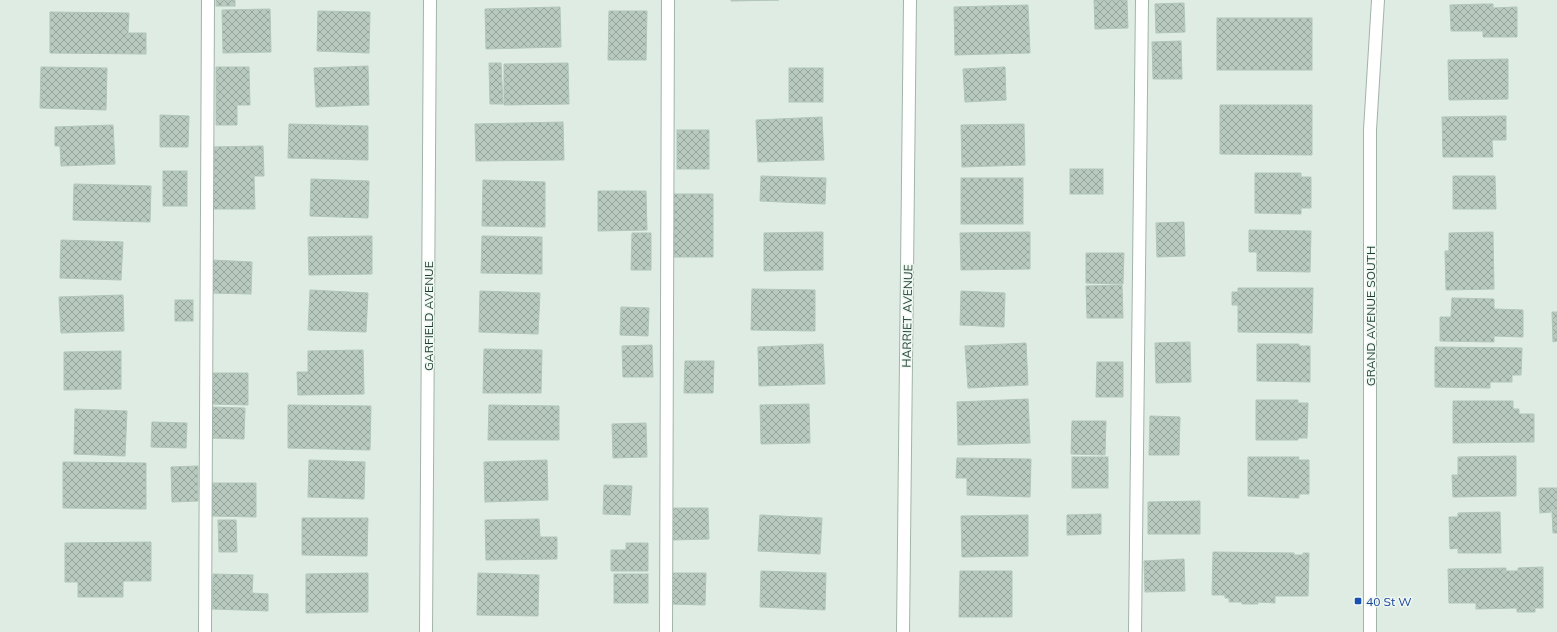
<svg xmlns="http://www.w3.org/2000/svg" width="1557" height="632" font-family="Mulish,sans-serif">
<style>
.building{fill:url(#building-cross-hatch);stroke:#b1c6b9}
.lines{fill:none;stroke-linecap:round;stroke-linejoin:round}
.minor-casing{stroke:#a2b4aa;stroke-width:14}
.minor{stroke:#fff;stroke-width:12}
.transit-dot{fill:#1a4fb4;stroke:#f0f8f3;stroke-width:1.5}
.labels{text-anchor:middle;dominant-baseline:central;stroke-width:3;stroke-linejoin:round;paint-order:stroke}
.street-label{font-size:12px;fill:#1f3e2f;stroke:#f0f8f3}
.transit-label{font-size:12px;fill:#164399;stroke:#f0f8f3;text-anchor:start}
</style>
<defs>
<pattern id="building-cross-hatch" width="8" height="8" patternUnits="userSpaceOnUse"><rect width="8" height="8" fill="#b8cabf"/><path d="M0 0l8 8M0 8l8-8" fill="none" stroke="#95a59c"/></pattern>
</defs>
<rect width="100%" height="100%" fill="#dfece4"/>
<g class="building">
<rect x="216" y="0" width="19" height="6"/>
<path d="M 731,0 L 779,0 L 731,1 Z"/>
<path d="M 1094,0 L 1127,0 L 1128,28 L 1095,29 Z"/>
<path d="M 1184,3 L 1185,32 L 1156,33 L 1155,4 Z"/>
<path d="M 1484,4 L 1493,4 L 1493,8 L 1517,7 L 1517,37 L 1483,37 L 1483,31 L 1451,31 L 1450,5 Z"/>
<path d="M 1028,5 L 1030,53 L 955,55 L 954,7 Z"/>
<path d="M 560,7 L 561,47 L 486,49 L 485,9 Z"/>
<path d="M 270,9 L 271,52 L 223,53 L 222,10 Z"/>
<path d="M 318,11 L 370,12 L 369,53 L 317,51 Z"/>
<path d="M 609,11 L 647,11 L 646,60 L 608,60 Z"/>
<path d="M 50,12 L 129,13 L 128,33 L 146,33 L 146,54 L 50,53 Z"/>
<rect x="1217" y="18" width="95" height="52"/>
<path d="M 1181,41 L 1182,79 L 1153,79 L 1152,42 Z"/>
<path d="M 1508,59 L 1508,99 L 1449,100 L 1448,60 Z"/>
<path d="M 489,63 L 501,63 L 503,104 L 490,104 Z"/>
<path d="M 568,63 L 569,104 L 504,105 L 504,64 Z"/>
<path d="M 368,66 L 369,105 L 316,107 L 314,68 Z"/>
<path d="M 41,67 L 107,68 L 106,110 L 40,108 Z"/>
<path d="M 216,67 L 249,67 L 250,105 L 237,105 L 237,125 L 216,125 Z"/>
<path d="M 1005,67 L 1006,100 L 965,102 L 963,69 Z"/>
<rect x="789" y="68" width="34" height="34"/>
<path d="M 1220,105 L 1312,105 L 1312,155 L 1220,154 Z"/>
<path d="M 160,115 L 189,116 L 188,147 L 160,147 Z"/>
<path d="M 1506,116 L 1506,140 L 1492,140 L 1493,157 L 1443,157 L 1442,117 Z"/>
<path d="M 822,117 L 824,160 L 758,162 L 756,120 Z"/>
<path d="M 563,122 L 564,160 L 476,161 L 475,124 Z"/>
<path d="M 289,124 L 368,126 L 368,160 L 288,158 Z"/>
<path d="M 1024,124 L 1025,165 L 962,167 L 961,125 Z"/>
<path d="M 113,125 L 115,164 L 61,166 L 60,146 L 55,146 L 55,127 Z"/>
<rect x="677" y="130" width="32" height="39"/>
<path d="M 263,146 L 264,176 L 254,176 L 255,209 L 212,209 L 211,147 Z"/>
<rect x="1070" y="169" width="33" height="25"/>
<rect x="163" y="171" width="24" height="35"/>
<path d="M 1255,173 L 1301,173 L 1301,177 L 1311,177 L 1311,208 L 1301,208 L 1301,214 L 1255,213 Z"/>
<path d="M 761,176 L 826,178 L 825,204 L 760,201 Z"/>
<path d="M 1453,176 L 1495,176 L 1496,209 L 1453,209 Z"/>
<rect x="961" y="178" width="62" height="46"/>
<path d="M 311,179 L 369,181 L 368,218 L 310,216 Z"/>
<path d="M 483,180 L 545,182 L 545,227 L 482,226 Z"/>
<path d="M 74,184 L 151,186 L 150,222 L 73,220 Z"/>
<path d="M 598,191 L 646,191 L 647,230 L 598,231 Z"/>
<path d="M 672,194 L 713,194 L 713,257 L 671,257 Z"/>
<path d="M 1184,222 L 1185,256 L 1157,257 L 1156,223 Z"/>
<path d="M 1249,230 L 1311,231 L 1310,272 L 1257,271 L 1257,252 L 1249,252 Z"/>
<path d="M 823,232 L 823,270 L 764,271 L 764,233 Z"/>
<path d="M 1030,232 L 1030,269 L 961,270 L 960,233 Z"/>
<path d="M 1493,232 L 1494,289 L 1446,290 L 1445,251 L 1449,251 L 1449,233 Z"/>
<path d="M 632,233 L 651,233 L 651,270 L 631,270 Z"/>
<path d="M 372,236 L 372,274 L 309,275 L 308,237 Z"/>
<path d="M 482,236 L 542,237 L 542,274 L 481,273 Z"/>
<path d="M 61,240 L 123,242 L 121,280 L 60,278 Z"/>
<path d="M 1086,253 L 1124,253 L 1123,284 L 1086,283 Z"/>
<path d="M 211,260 L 252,262 L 251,294 L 210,293 Z"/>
<path d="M 1122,285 L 1123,318 L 1087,318 L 1086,286 Z"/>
<path d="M 1238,288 L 1313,288 L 1312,333 L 1238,332 L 1238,305 L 1232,305 L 1232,292 L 1238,292 Z"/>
<path d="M 752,289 L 815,290 L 815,331 L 751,330 Z"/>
<path d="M 310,290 L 368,293 L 366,332 L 308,330 Z"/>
<path d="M 480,291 L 540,293 L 538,334 L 479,332 Z"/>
<path d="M 961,291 L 1005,293 L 1004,327 L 960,325 Z"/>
<path d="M 123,295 L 124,331 L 61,333 L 59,297 Z"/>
<path d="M 1452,298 L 1494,299 L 1494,309 L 1523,310 L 1523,337 L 1494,336 L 1494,342 L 1440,341 L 1440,317 L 1451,317 Z"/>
<rect x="175" y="300" width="18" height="21"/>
<path d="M 621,307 L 649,308 L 648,336 L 620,335 Z"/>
<path d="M 1552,312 L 1557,312 L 1557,341 L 1553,342 Z"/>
<path d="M 1190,342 L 1191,382 L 1156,383 L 1155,343 Z"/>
<path d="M 1026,343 L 1028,385 L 968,388 L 965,346 Z"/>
<path d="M 823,344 L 825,384 L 759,386 L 758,347 Z"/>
<path d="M 1257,344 L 1299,344 L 1299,346 L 1310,346 L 1310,382 L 1257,381 Z"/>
<path d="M 652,345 L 653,377 L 623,377 L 622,346 Z"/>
<path d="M 1435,347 L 1522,348 L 1521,375 L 1512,375 L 1512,382 L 1490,382 L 1490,388 L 1435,387 Z"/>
<path d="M 484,349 L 542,350 L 541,393 L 483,393 Z"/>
<path d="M 363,350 L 364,394 L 298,395 L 297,372 L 308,372 L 308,351 Z"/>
<path d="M 121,351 L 121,389 L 64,390 L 64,352 Z"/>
<path d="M 685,361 L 714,361 L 713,393 L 684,393 Z"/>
<path d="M 1097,362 L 1123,362 L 1123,397 L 1096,397 Z"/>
<path d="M 212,373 L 248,373 L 248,405 L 211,404 Z"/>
<path d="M 1028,399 L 1030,443 L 958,445 L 957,402 Z"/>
<path d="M 1256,400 L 1298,400 L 1298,403 L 1308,403 L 1307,438 L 1298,438 L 1298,440 L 1256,440 Z"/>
<path d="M 1453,401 L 1513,401 L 1513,409 L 1519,409 L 1519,414 L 1534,414 L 1534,442 L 1453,443 Z"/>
<path d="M 809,404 L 810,443 L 761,444 L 760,405 Z"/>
<path d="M 288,405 L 371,406 L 370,450 L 288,448 Z"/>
<path d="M 489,405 L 559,406 L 559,440 L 488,440 Z"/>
<path d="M 210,407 L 245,408 L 244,439 L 209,438 Z"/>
<path d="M 75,409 L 127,411 L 125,456 L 74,454 Z"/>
<path d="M 1150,416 L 1180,417 L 1179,455 L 1149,455 Z"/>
<path d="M 1072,421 L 1106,421 L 1105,455 L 1071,454 Z"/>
<path d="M 152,422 L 187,423 L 186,448 L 151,447 Z"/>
<path d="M 646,423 L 647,457 L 613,458 L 612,424 Z"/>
<path d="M 1516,456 L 1516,496 L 1453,497 L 1452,475 L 1458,475 L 1458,457 Z"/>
<rect x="1072" y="457" width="36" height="31"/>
<path d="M 1248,457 L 1299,457 L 1298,460 L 1309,460 L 1309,494 L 1299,494 L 1299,498 L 1248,496 Z"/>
<path d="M 957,458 L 1031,459 L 1030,497 L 967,495 L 967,478 L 956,478 Z"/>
<path d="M 309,460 L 365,462 L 364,499 L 308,497 Z"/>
<path d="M 547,460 L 548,500 L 485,502 L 484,462 Z"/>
<path d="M 63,462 L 146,463 L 146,509 L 63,508 Z"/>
<path d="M 198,466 L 198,501 L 172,502 L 171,467 Z"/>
<path d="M 212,483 L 256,483 L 256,517 L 211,516 Z"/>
<path d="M 604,485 L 632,486 L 630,515 L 603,514 Z"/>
<path d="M 1539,488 L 1557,488 L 1557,510 L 1551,510 L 1551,512 L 1540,513 Z"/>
<path d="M 1200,501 L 1200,534 L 1148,534 L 1148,502 Z"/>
<path d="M 673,508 L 708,508 L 709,539 L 673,540 Z"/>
<path d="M 1552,511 L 1557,511 L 1557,533 L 1553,533 Z"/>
<path d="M 1500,512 L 1501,553 L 1458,553 L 1458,548 L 1450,549 L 1449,517 L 1458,517 L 1458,513 Z"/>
<path d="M 1101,514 L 1101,534 L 1067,535 L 1067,515 Z"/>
<path d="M 760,515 L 822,518 L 820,554 L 758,551 Z"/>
<path d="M 1028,515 L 1028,556 L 962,557 L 961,516 Z"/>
<path d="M 302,518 L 368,518 L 367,556 L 302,555 Z"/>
<path d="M 539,519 L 540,537 L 557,537 L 557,559 L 486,560 L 485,520 Z"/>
<path d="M 218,520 L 236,520 L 237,552 L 219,552 Z"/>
<path d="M 151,542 L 151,581 L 123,581 L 123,597 L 78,597 L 78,582 L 65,582 L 65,543 Z"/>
<path d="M 626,543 L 648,543 L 648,571 L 611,571 L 611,550 L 626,550 Z"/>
<path d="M 1213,552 L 1294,553 L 1294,555 L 1303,555 L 1303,553 L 1309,553 L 1308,596 L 1275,596 L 1275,603 L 1258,602 L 1258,604 L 1242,604 L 1242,602 L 1229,602 L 1229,598 L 1225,598 L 1225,595 L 1212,595 Z"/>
<path d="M 1184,559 L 1185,591 L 1145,592 L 1144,561 Z"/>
<path d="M 1543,567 L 1543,608 L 1535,608 L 1535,612 L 1517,612 L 1517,608 L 1476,609 L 1476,603 L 1449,603 L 1448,569 L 1506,568 L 1506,571 L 1518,571 L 1518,568 Z"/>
<path d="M 761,571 L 826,573 L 825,610 L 760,607 Z"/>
<path d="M 960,571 L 1012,571 L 1012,617 L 959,617 Z"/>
<path d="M 368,573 L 368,612 L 306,613 L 306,574 Z"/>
<path d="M 478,573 L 539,575 L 538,616 L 477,615 Z"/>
<path d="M 669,573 L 706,573 L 705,605 L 669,604 Z"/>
<path d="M 213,574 L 253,575 L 252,593 L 268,594 L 268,611 L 212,609 Z"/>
<rect x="614" y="574" width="34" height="29"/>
</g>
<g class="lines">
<defs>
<g id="minor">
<path d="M 205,632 L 208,0"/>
<path d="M 426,632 L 430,0"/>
<path d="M 666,632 L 668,0"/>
<path d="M 903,632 L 910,0"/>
<path d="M 1135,632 L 1142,0"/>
<path d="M 1370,632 L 1370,130 L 1378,0"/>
</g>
</defs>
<use href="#minor" class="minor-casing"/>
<use href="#minor" class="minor"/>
</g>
<rect class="transit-dot" x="1354" y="597" width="8" height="8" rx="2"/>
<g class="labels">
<g class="street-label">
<text transform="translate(428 316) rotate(-90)">GARFIELD AVENUE</text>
<text transform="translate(907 316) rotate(-89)">HARRIET AVENUE</text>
<text transform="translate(1370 316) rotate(-90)">GRAND AVENUE SOUTH</text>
</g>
<g class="transit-label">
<text x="1366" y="601">40 St W</text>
</g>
</g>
</svg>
